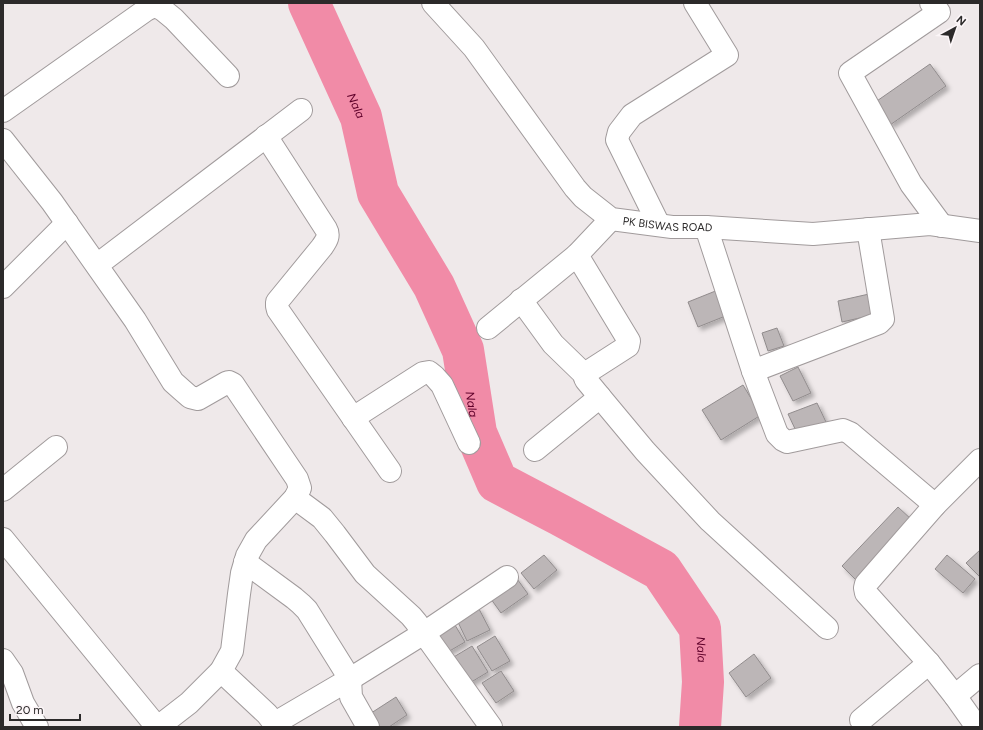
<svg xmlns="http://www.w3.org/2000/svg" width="983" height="730" font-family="Figtree,sans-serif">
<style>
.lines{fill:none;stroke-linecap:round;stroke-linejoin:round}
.river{stroke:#f18ba7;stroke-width:42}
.building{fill:#bcb6b7;stroke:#918c8d;filter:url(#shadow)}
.minor-casing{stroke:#a19b9c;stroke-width:24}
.minor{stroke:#fff;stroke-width:22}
.labels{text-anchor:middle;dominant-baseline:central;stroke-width:3;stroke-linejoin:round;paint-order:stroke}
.street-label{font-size:11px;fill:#2c2a2a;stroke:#fcf6f8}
.water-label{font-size:12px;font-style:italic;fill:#5f002a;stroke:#fcf6f8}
</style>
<defs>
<filter id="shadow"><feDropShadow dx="3.5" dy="3.5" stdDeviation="2" flood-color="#0004"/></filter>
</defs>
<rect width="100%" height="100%" fill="#efe9ea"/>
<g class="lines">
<path class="river" id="s1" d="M 309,3 L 361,117 L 378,193 L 434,286 L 463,350 L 476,433 L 497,482 L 560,515 L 661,570 L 700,628 L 703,682 L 700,727"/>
</g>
<g class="building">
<path d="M 930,64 L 946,86 L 890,125 L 874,103 Z"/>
<path d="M 718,290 L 728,315 L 698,327 L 688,302 Z"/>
<path d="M 869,294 L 873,315 L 842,322 L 838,301 Z"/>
<path d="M 777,328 L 784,346 L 768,351 L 762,333 Z"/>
<path d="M 798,367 L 811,393 L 793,401 L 780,376 Z"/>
<path d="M 743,385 L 761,415 L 721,440 L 702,410 Z"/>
<path d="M 817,403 L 826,422 L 797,433 L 788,414 Z"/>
<path d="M 898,507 L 912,520 L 856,580 L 842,566 Z"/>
<path d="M 980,550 L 980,577 L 966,563 Z"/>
<path d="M 544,555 L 557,570 L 534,589 L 521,573 Z"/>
<path d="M 947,555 L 975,579 L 963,593 L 935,569 Z"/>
<path d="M 515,576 L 528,594 L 501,613 L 488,595 Z"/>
<path d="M 478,607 L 490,630 L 467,641 L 456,618 Z"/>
<path d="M 455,625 L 465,642 L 441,656 L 431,639 Z"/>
<path d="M 495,636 L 510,661 L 492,671 L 477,647 Z"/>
<path d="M 472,646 L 488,672 L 463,687 L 447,661 Z"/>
<path d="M 754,654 L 771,678 L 746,697 L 729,673 Z"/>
<path d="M 501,671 L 514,691 L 496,703 L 482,683 Z"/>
<path d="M 396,697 L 407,715 L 389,727 L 372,727 L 365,717 Z"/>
</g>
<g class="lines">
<defs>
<g id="minor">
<path id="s2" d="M 433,3 L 474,48 L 575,188 L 583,197 L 611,219 L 672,227 L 706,227 L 813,234 L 930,224 L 980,231"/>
<path d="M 931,3 L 939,12 L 850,73 L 911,184 L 942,226"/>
<path d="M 3,111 L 146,10 L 154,6 L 158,7 L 163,10 L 174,19 L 228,76"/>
<path d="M 266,136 L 326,229 C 330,236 326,241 322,247 L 277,302 L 277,306 L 278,310 L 390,471"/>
<path d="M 3,140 L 52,202 L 135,320 L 173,382 L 182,390 L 190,397 L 198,399 L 226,383 L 229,382 L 233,384 L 297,479 L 300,488 L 295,498 L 256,540 L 247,556 L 242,573 L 239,594 L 232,651 L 221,671 L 189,703 L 158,727"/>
<path d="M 659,225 L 617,140 L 619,132 L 632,115 L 727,55 L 695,3"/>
<path d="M 706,227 L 753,371 L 777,434 L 783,440 L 787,442 L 843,430 L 850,433 L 935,505"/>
<path d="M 97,265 L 301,110"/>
<path d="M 3,287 L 67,223"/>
<path d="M 521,300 L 553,344 L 585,375"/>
<path d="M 488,328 L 577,255 L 611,219"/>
<path d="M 753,371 L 879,323 L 883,319 L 868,229"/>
<path d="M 600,397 L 645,451 L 710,521 L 827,628"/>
<path d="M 353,418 L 423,373 L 429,372 L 434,376 L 442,385 L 469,443"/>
<path d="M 535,450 L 600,397 L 586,380 L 585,378 L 586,373 L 628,346 L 629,341 L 577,255"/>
<path d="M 3,490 L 56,447"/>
<path d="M 295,498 L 322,518 L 335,534 L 365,574 L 411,616 L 416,622 L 491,727"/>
<path d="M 3,539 L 157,727"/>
<path d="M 245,562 L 294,598 L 301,604 L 307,610 L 350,679 L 351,697 L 368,727"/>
<path d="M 3,660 L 12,673 L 23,703 L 37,727"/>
<path d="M 221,671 L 267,714 L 277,727"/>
<path d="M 955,696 L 980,675"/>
<path d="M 861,720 L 929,663"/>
<path d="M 275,723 L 350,679 L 424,633 L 507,577"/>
<path d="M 977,727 L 955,696 L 929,663 L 866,593 L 865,588 L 866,584 L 935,505 L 980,460"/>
</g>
</defs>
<use href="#minor" class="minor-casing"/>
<use href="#minor" class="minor"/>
</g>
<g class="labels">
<g class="street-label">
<text stroke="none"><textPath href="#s2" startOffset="338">PK BISWAS ROAD</textPath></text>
</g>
<g class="water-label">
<text stroke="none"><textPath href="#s1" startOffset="113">Nala</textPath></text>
<text stroke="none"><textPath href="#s1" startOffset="437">Nala</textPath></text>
<text stroke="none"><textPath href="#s1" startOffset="797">Nala</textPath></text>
</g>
</g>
<rect width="983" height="730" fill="none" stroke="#2c2a2a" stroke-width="8"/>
<g transform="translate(955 28) rotate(40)" stroke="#fcf6f8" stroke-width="3" paint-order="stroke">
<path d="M0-3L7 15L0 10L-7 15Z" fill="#2c2a2a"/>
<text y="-6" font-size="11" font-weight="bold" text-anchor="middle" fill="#2c2a2a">N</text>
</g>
<path d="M10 714v6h70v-6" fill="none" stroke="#2c2a2a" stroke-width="2"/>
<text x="16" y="714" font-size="12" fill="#2c2a2a" stroke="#fcf6f8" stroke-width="3" paint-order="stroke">20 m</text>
</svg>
